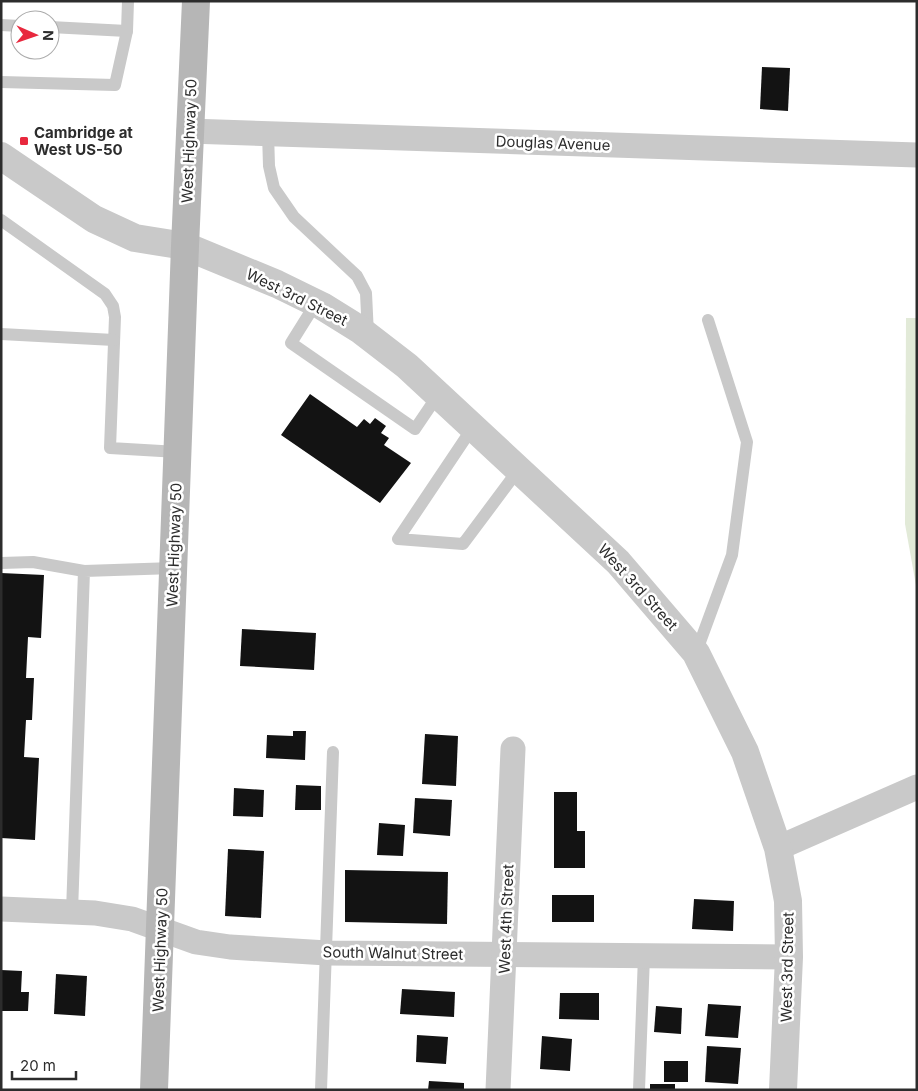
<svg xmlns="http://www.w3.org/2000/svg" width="918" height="1091" font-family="Inter,sans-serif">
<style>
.green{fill:#e2ead8}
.building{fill:#131313}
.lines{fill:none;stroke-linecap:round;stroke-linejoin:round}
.service{stroke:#c9c9c9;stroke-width:12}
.minor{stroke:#c9c9c9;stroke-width:25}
.tertiary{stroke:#c9c9c9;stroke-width:28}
.secondary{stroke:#b6b6b6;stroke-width:28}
.poi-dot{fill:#e8283e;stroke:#fff;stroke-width:2}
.labels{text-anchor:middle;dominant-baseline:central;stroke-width:5;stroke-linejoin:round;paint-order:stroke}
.poi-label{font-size:15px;font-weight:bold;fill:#2c2c2c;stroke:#fff;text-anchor:start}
.street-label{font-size:15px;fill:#2c2c2c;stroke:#fff}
</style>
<rect width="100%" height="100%" fill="#fff"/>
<path class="green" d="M 906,318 L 917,318 L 917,591 L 905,524 Z"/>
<g class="building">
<path d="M 762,67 L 790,68 L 788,111 L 760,109 Z"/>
<path d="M 310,394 L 357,427 L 364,419 L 370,424 L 375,418 L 386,426 L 381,433 L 389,438 L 384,445 L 411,463 L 380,503 L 281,435 Z"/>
<path d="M 1,573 L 44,575 L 41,638 L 28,637 L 26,678 L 34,678 L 32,720 L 26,720 L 24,757 L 39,758 L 35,840 L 1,838 Z"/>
<path d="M 242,629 L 316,633 L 314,670 L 240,666 Z"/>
<path d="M 293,731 L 306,731 L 305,760 L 266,758 L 267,735 L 293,736 Z"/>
<path d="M 425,734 L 458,736 L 456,786 L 422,784 Z"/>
<path d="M 296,785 L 321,786 L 321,810 L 295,810 Z"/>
<path d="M 234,788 L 264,790 L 263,817 L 233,816 Z"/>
<path d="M 554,792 L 577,792 L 577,831 L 585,831 L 585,868 L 554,868 Z"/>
<path d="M 415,798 L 452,800 L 450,836 L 413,833 Z"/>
<path d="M 379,823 L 405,825 L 403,856 L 377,855 Z"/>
<path d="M 228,849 L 264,851 L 261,918 L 225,916 Z"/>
<path d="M 345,870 L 448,872 L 447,924 L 345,922 Z"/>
<rect x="552" y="895" width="42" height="27"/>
<path d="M 694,899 L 734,901 L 733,931 L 692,929 Z"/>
<path d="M 1,970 L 22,971 L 21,992 L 29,992 L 28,1011 L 1,1011 Z"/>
<path d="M 56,974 L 87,976 L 85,1016 L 54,1014 Z"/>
<path d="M 402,989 L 455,992 L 454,1017 L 400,1014 Z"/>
<path d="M 560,993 L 599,993 L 599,1020 L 559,1019 Z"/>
<path d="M 708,1004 L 741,1006 L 738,1038 L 705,1036 Z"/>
<path d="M 656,1006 L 682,1008 L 681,1034 L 654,1032 Z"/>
<path d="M 417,1035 L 448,1037 L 446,1064 L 416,1062 Z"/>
<path d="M 542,1036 L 572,1039 L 570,1071 L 540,1069 Z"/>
<path d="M 707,1046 L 741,1048 L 738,1084 L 705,1082 Z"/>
<rect x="664" y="1061" width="24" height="21"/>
<path d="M 429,1081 L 464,1083 L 464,1090 L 428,1090 Z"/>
<rect x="650" y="1084" width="25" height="6"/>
</g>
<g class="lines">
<g class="service">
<path d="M 1,25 L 20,26"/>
<path d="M 50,27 L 127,31"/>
<path d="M 1,82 L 115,85 L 127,31 L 128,1"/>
<path d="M 268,133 L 269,166 L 274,188 L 294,217 L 357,276 L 366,293 L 368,335"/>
<path d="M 1,220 L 105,294 L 113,306 L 115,317 L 110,448 L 178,452"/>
<path d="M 316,303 L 291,343 L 415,429 L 438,395"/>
<path d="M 1,334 L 114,340"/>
<path d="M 473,427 L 398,539 L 463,544 L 519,469"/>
<path d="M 1,563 L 33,562 L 84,571"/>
<path d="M 696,653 L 732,555 L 747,442 L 708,320"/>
<path d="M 72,912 L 84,571 L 174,568"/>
<path d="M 321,1090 L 333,752"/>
<path d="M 639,1090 L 644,956"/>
</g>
<g class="minor">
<path d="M 189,131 L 917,155"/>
<path d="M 778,848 L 917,787"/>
<path d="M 1,909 L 95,913 L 132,919 L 196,942 L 230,947 L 327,953 L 789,957"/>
<path d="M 498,1090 L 513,749"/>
</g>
<path class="tertiary" d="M 1,156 L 94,219 L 135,238 L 185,246 L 277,284 L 322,306 L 359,329 L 407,366 L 618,562 L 696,653 L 745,752 L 778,848 L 788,901 L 789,957 L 783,1090"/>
<path class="secondary" d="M 154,1090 L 185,246 L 196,1"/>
</g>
<rect class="poi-dot" x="19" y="136" width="10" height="10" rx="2.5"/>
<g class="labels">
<g class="poi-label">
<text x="34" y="132">Cambridge at<tspan x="34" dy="17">West US-50</tspan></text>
</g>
<g class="street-label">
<text transform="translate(189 141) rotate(-88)">West Highway 50</text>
<text transform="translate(553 143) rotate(2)">Douglas Avenue</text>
<text transform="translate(297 297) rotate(26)">West 3rd Street</text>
<text transform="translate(174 545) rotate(-88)">West Highway 50</text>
<text transform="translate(638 587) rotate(48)">West 3rd Street</text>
<text transform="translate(506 919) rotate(-88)">West 4th Street</text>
<text transform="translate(160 950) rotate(-88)">West Highway 50</text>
<text transform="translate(393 953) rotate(1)">South Walnut Street</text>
<text transform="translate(787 967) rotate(-89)">West 3rd Street</text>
</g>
</g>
<rect width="918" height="1091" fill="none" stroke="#2c2c2c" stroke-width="5"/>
<g transform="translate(35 35) rotate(92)"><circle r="24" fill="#ffffff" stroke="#ababab"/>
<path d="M0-4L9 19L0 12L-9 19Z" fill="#e8283e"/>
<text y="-8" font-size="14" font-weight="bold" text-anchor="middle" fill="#2c2c2c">N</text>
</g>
<path d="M12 1071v8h64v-8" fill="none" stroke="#2c2c2c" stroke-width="2.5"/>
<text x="20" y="1071" font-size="15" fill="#2c2c2c" stroke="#ffffff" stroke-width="4" paint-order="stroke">20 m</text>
</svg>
